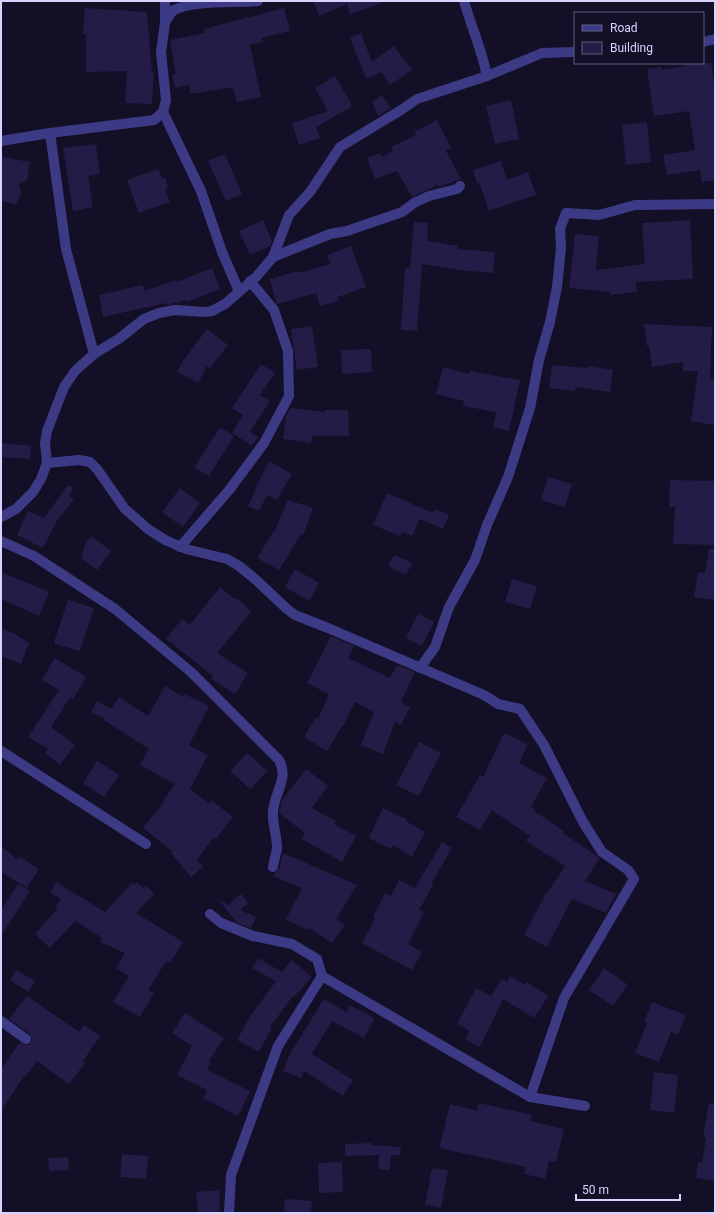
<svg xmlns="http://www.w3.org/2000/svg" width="716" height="1214" font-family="Roboto,sans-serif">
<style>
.building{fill:#241b47}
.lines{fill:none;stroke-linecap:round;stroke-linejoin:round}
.minor{stroke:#3d3a85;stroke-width:10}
</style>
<rect width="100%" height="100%" fill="#130f26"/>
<g class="building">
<path d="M 313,1 L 382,1 L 382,3 L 350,14 L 347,4 L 319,16 Z"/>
<path d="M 85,8 L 147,12 L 152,72 L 154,72 L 152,104 L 125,103 L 127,71 L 86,72 L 86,34 L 83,34 Z"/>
<path d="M 284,8 L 290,31 L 261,38 L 262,42 L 250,45 L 261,97 L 237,102 L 233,87 L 190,94 L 189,85 L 175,88 L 172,74 L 176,74 L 170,40 L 205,33 L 204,29 Z"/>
<path d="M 361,33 L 372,62 L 394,46 L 412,70 L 390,85 L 382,72 L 366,79 L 350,38 Z"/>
<path d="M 684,63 L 711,63 L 715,89 L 715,180 L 702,182 L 700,170 L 667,175 L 663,155 L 695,150 L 689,111 L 654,116 L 647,69 L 662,67 L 662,70 L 685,66 Z"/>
<path d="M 335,76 L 351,103 L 351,107 L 316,127 L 320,138 L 299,145 L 292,123 L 328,111 L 315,88 Z"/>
<path d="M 382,95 L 391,108 L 378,116 L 372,102 Z"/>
<path d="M 511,100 L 519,139 L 495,144 L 486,106 Z"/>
<path d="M 437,120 L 451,148 L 446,151 L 461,179 L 439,187 L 438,185 L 412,197 L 397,171 L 375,179 L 367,158 L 380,153 L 382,157 L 393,151 L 391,147 L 416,135 L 414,132 Z"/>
<path d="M 647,122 L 651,162 L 626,165 L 622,125 Z"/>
<path d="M 96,144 L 100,174 L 88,176 L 93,207 L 73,211 L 63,148 Z"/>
<path d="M 225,154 L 242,194 L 226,201 L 208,161 Z"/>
<path d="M 2,157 L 30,162 L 27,180 L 19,184 L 21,194 L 16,204 L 1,201 L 1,164 Z"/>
<path d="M 501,161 L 507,180 L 528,172 L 536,195 L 489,211 L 479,182 L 477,183 L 473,170 Z"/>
<path d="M 158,169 L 162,178 L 165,177 L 168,188 L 165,189 L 170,202 L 139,213 L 127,180 Z"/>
<path d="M 263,220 L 272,241 L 270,246 L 250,255 L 239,231 Z"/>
<path d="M 690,220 L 693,279 L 636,282 L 637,292 L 610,295 L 610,292 L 569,288 L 575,234 L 599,236 L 596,270 L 645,264 L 642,223 Z"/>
<path d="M 414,222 L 428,223 L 427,241 L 458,246 L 457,249 L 495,252 L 493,273 L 460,270 L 422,264 L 417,331 L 401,330 L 405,268 L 410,269 Z"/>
<path d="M 351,246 L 366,287 L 338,297 L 339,301 L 320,306 L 316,293 L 277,304 L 276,302 L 270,279 L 298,271 L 299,273 L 331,264 L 327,255 Z"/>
<path d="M 212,268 L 220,289 L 187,302 L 186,300 L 167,305 L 166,303 L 103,317 L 99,295 L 143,285 L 144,291 L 177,280 L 177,282 Z"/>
<path d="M 644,324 L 712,327 L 710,379 L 715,379 L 715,415 L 714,425 L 691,421 L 698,371 L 683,371 L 683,362 L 652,367 L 649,346 L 647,346 Z"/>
<path d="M 312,326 L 318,367 L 297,370 L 291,329 Z"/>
<path d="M 207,329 L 228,345 L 210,368 L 207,366 L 198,383 L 177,372 L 183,361 Z"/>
<path d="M 371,349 L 372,372 L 342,374 L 341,350 Z"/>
<path d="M 261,364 L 275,373 L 260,395 L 270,401 L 250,432 L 258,437 L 252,446 L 232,433 L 243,415 L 232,408 Z"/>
<path d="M 552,365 L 587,368 L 588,366 L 613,370 L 610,392 L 576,387 L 575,391 L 549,388 Z"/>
<path d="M 443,367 L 469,374 L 470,371 L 520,380 L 509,431 L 493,427 L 496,412 L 463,406 L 464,401 L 436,394 Z"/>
<path d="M 290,408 L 325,412 L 325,410 L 348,410 L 349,436 L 312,436 L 311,443 L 283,439 L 286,416 Z"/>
<path d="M 220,427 L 234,436 L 209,476 L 194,468 Z"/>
<path d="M 1,443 L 31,446 L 30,459 L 1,457 Z"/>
<path d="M 269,461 L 292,474 L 277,500 L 267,495 L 259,511 L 248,506 L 256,489 L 255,489 Z"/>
<path d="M 548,477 L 572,484 L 565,507 L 541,500 Z"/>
<path d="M 670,480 L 715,481 L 715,545 L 673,544 L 675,507 L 669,507 Z"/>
<path d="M 68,485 L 73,488 L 69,496 L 74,499 L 61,516 L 60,515 L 43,548 L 17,535 L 28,511 L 44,518 Z"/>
<path d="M 180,488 L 200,503 L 183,527 L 162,512 Z"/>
<path d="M 387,493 L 433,513 L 435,509 L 449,515 L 443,529 L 420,519 L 412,536 L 402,532 L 400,536 L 373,525 Z"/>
<path d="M 288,500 L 313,508 L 303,535 L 301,534 L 279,570 L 257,558 L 273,532 L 274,532 Z"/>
<path d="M 91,536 L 111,551 L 97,570 L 81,558 L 86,542 Z"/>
<path d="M 709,549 L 715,549 L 715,600 L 694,597 L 698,572 L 705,573 Z"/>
<path d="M 394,555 L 412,563 L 406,575 L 388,566 Z"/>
<path d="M 295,569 L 319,583 L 309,601 L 285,587 Z"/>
<path d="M 1,572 L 49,592 L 39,616 L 1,599 Z"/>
<path d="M 512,579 L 537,586 L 530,609 L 505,602 Z"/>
<path d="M 220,587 L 235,599 L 236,598 L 247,606 L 246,608 L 251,612 L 217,653 L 248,673 L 235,694 L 211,679 L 213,676 L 166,639 L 182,619 L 190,625 Z"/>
<path d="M 68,600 L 94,608 L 80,651 L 55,644 L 55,639 Z"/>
<path d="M 418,614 L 434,622 L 422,646 L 406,638 Z"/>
<path d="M 1,628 L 15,634 L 29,643 L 21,664 L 1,656 Z"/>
<path d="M 331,636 L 354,646 L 348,658 L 390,678 L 397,665 L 415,672 L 401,702 L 410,707 L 401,725 L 395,722 L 383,754 L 361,745 L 374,712 L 355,702 L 343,726 L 342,726 L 327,751 L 304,737 L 316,717 L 318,719 L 329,694 L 307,683 Z"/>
<path d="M 55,658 L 86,677 L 73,699 L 70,697 L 51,727 L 75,745 L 60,765 L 45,753 L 48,749 L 28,737 L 59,690 L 42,680 Z"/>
<path d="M 165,686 L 184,697 L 185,694 L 209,706 L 189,745 L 208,755 L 190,789 L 209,803 L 211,800 L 233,817 L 216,839 L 214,837 L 197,860 L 203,867 L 191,877 L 171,853 L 173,852 L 143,828 L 164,802 L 163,801 L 175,784 L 140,765 L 149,749 L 104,720 L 105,719 L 91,712 L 97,701 L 111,709 L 119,697 L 148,716 Z"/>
<path d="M 504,733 L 528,744 L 519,763 L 547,778 L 531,807 L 535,809 L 534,811 L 564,831 L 563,833 L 600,858 L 585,881 L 616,894 L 606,913 L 572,899 L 547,947 L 524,935 L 547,891 L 548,892 L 565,866 L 526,841 L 530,836 L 492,810 L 480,830 L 456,817 L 480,775 L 483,777 Z"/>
<path d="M 419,742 L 441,753 L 419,796 L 396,785 Z"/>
<path d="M 247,753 L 267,771 L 250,789 L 230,771 Z"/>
<path d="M 97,761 L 119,775 L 104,797 L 83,783 Z"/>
<path d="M 306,769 L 328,786 L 312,808 L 336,821 L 334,824 L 356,836 L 342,862 L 302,839 L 305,833 L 279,813 L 282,800 Z"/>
<path d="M 383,808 L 406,819 L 406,821 L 425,832 L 412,857 L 393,845 L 391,849 L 369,838 Z"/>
<path d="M 442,842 L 452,848 L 431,884 L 433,885 L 419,910 L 424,912 L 408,944 L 422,952 L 412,970 L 362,943 L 375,918 L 373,917 L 385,893 L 391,896 L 399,880 L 415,888 Z"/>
<path d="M 1,846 L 18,860 L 20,857 L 39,869 L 27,888 L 1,872 Z"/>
<path d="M 283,853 L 357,885 L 336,919 L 345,925 L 332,943 L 308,927 L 307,930 L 286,919 L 302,888 L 273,876 L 279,869 Z"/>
<path d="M 56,882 L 105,912 L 132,883 L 134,885 L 137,882 L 143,888 L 146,886 L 154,894 L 136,913 L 183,942 L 170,963 L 166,961 L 148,990 L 154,993 L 140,1017 L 113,1002 L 129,976 L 116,968 L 125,953 L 100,942 L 102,938 L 75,921 L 50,948 L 35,934 L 57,909 L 55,908 L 61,899 L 50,893 Z"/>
<path d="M 18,884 L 30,891 L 1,936 L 1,910 Z"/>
<path d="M 241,894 L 248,903 L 240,910 L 256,917 L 251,928 L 237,923 L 219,900 L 228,905 Z"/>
<path d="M 258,958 L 282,972 L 292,960 L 312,977 L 294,997 L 293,996 L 270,1027 L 272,1028 L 259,1052 L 237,1040 L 251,1015 L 276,981 L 252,968 Z"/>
<path d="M 604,968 L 628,985 L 613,1006 L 589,990 Z"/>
<path d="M 16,970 L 35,981 L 28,992 L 10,980 Z"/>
<path d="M 510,976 L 525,985 L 527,982 L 548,996 L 534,1018 L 503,999 L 480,1047 L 465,1039 L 470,1031 L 457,1024 L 476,988 L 491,996 L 502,979 L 507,982 Z"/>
<path d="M 27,996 L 79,1032 L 84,1025 L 100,1036 L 83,1061 L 85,1063 L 69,1084 L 37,1061 L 25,1077 L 24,1076 L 1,1111 L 1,1069 L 20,1042 L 25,1045 L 28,1045 L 32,1040 L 30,1034 L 9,1019 Z"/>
<path d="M 324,999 L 346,1012 L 350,1005 L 375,1018 L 364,1038 L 332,1021 L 312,1054 L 353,1080 L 343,1096 L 304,1071 L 301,1078 L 283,1071 L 292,1049 L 293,1049 Z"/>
<path d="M 652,1002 L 686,1015 L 678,1035 L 671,1032 L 659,1062 L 635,1053 L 647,1023 L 644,1022 Z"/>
<path d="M 185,1013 L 224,1038 L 209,1061 L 211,1062 L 207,1070 L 250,1091 L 238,1116 L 203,1098 L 207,1090 L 177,1075 L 192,1046 L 172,1033 Z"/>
<path d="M 654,1072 L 678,1075 L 674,1113 L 650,1110 Z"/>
<path d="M 479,1103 L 532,1115 L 531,1121 L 564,1129 L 556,1162 L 549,1161 L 545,1179 L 524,1174 L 526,1167 L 439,1148 L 450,1104 L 477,1111 Z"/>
<path d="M 709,1103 L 715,1104 L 715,1181 L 696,1178 L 698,1163 L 702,1163 L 706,1138 L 703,1137 Z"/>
<path d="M 372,1143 L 372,1145 L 401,1147 L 400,1155 L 391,1155 L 390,1170 L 378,1169 L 379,1155 L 345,1156 L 345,1144 Z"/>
<path d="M 122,1154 L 148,1156 L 146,1179 L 120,1177 Z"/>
<path d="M 68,1157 L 69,1170 L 49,1171 L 48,1158 Z"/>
<path d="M 342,1162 L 343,1192 L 319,1193 L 318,1163 Z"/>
<path d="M 432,1168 L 448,1170 L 441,1208 L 425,1205 Z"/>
<path d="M 219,1190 L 220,1213 L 198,1213 L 196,1192 Z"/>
<path d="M 285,1199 L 312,1201 L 311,1213 L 284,1213 Z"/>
</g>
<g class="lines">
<g class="minor">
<path d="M 165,23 C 168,18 170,13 174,10 C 193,0 234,3 258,1"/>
<path d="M 703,42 L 715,39"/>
<path d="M 487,76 L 542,53 L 575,52"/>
<path d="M 163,112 L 201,191 L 222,252 L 239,291"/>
<path d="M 50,133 L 66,249 L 94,354"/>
<path d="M 1,141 L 50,133 L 154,120 L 163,112 L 166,100 L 161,52 L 165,23 L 165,1"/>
<path d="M 273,257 L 330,234 L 347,231 L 402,212 L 414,203 L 429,196 L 457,189 L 460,186"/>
<path d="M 47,463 L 79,460 L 90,462 L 97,469 L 125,509 L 148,529 L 165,540 L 186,549 L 227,559 L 239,566 L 255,579 L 287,609 L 295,615 L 328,628 L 484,695 L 498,704 L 520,709 L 544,745 L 583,822 L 602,852 L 628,870 L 634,879 L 564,998 L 530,1097"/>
<path d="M 1,517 L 16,509 L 33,492 L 41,479 L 47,463 L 45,443 L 47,431 L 64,387 L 75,371 L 94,354 L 120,338 L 144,319 L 159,313 L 175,310 L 205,312 L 212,311 L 225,304 L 256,277 L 273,257 L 289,215 L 310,192 L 340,147 L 401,110 L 417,99 L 487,76 C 482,50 471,26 464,1"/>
<path d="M 1,541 L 34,556 L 115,609 L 191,672 L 279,760 C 289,779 275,791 273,811 C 272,824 277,835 277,848 C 276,854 274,861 273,867"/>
<path d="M 180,547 L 230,489 L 264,443 L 289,396 L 288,351 L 274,310 L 250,281"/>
<path d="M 420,668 L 435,647 L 449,607 L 475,560 L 487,525 L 508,477 L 530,408 L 539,360 L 550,322 L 557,287 L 561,248 L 560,229 L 566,213 L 599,215 L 635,205 L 715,204"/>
<path d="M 1,751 L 146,844"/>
<path d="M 210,914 L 221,923 L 253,936 L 292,944 L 317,959 L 322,976 L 530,1097 L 585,1106"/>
<path d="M 1,1021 L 26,1039"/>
<path d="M 229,1213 L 231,1175 L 278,1046 L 322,976"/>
</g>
</g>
<rect width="716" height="1214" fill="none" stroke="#d9d4ff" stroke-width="4"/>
<rect x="574" y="12" width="130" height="52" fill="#130f26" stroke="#625e7d"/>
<rect x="582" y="25" width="20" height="6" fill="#3d3a85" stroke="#625e7d"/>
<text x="610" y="32" font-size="12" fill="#d9d4ff">Road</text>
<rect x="582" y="42" width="20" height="12" fill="#241b47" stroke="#625e7d"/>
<text x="610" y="52" font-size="12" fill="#d9d4ff">Building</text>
<path d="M576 1194v6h104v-6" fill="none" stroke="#d9d4ff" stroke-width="2"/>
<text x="582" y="1194" font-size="12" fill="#d9d4ff" stroke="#130f26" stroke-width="3" paint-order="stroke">50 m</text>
</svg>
